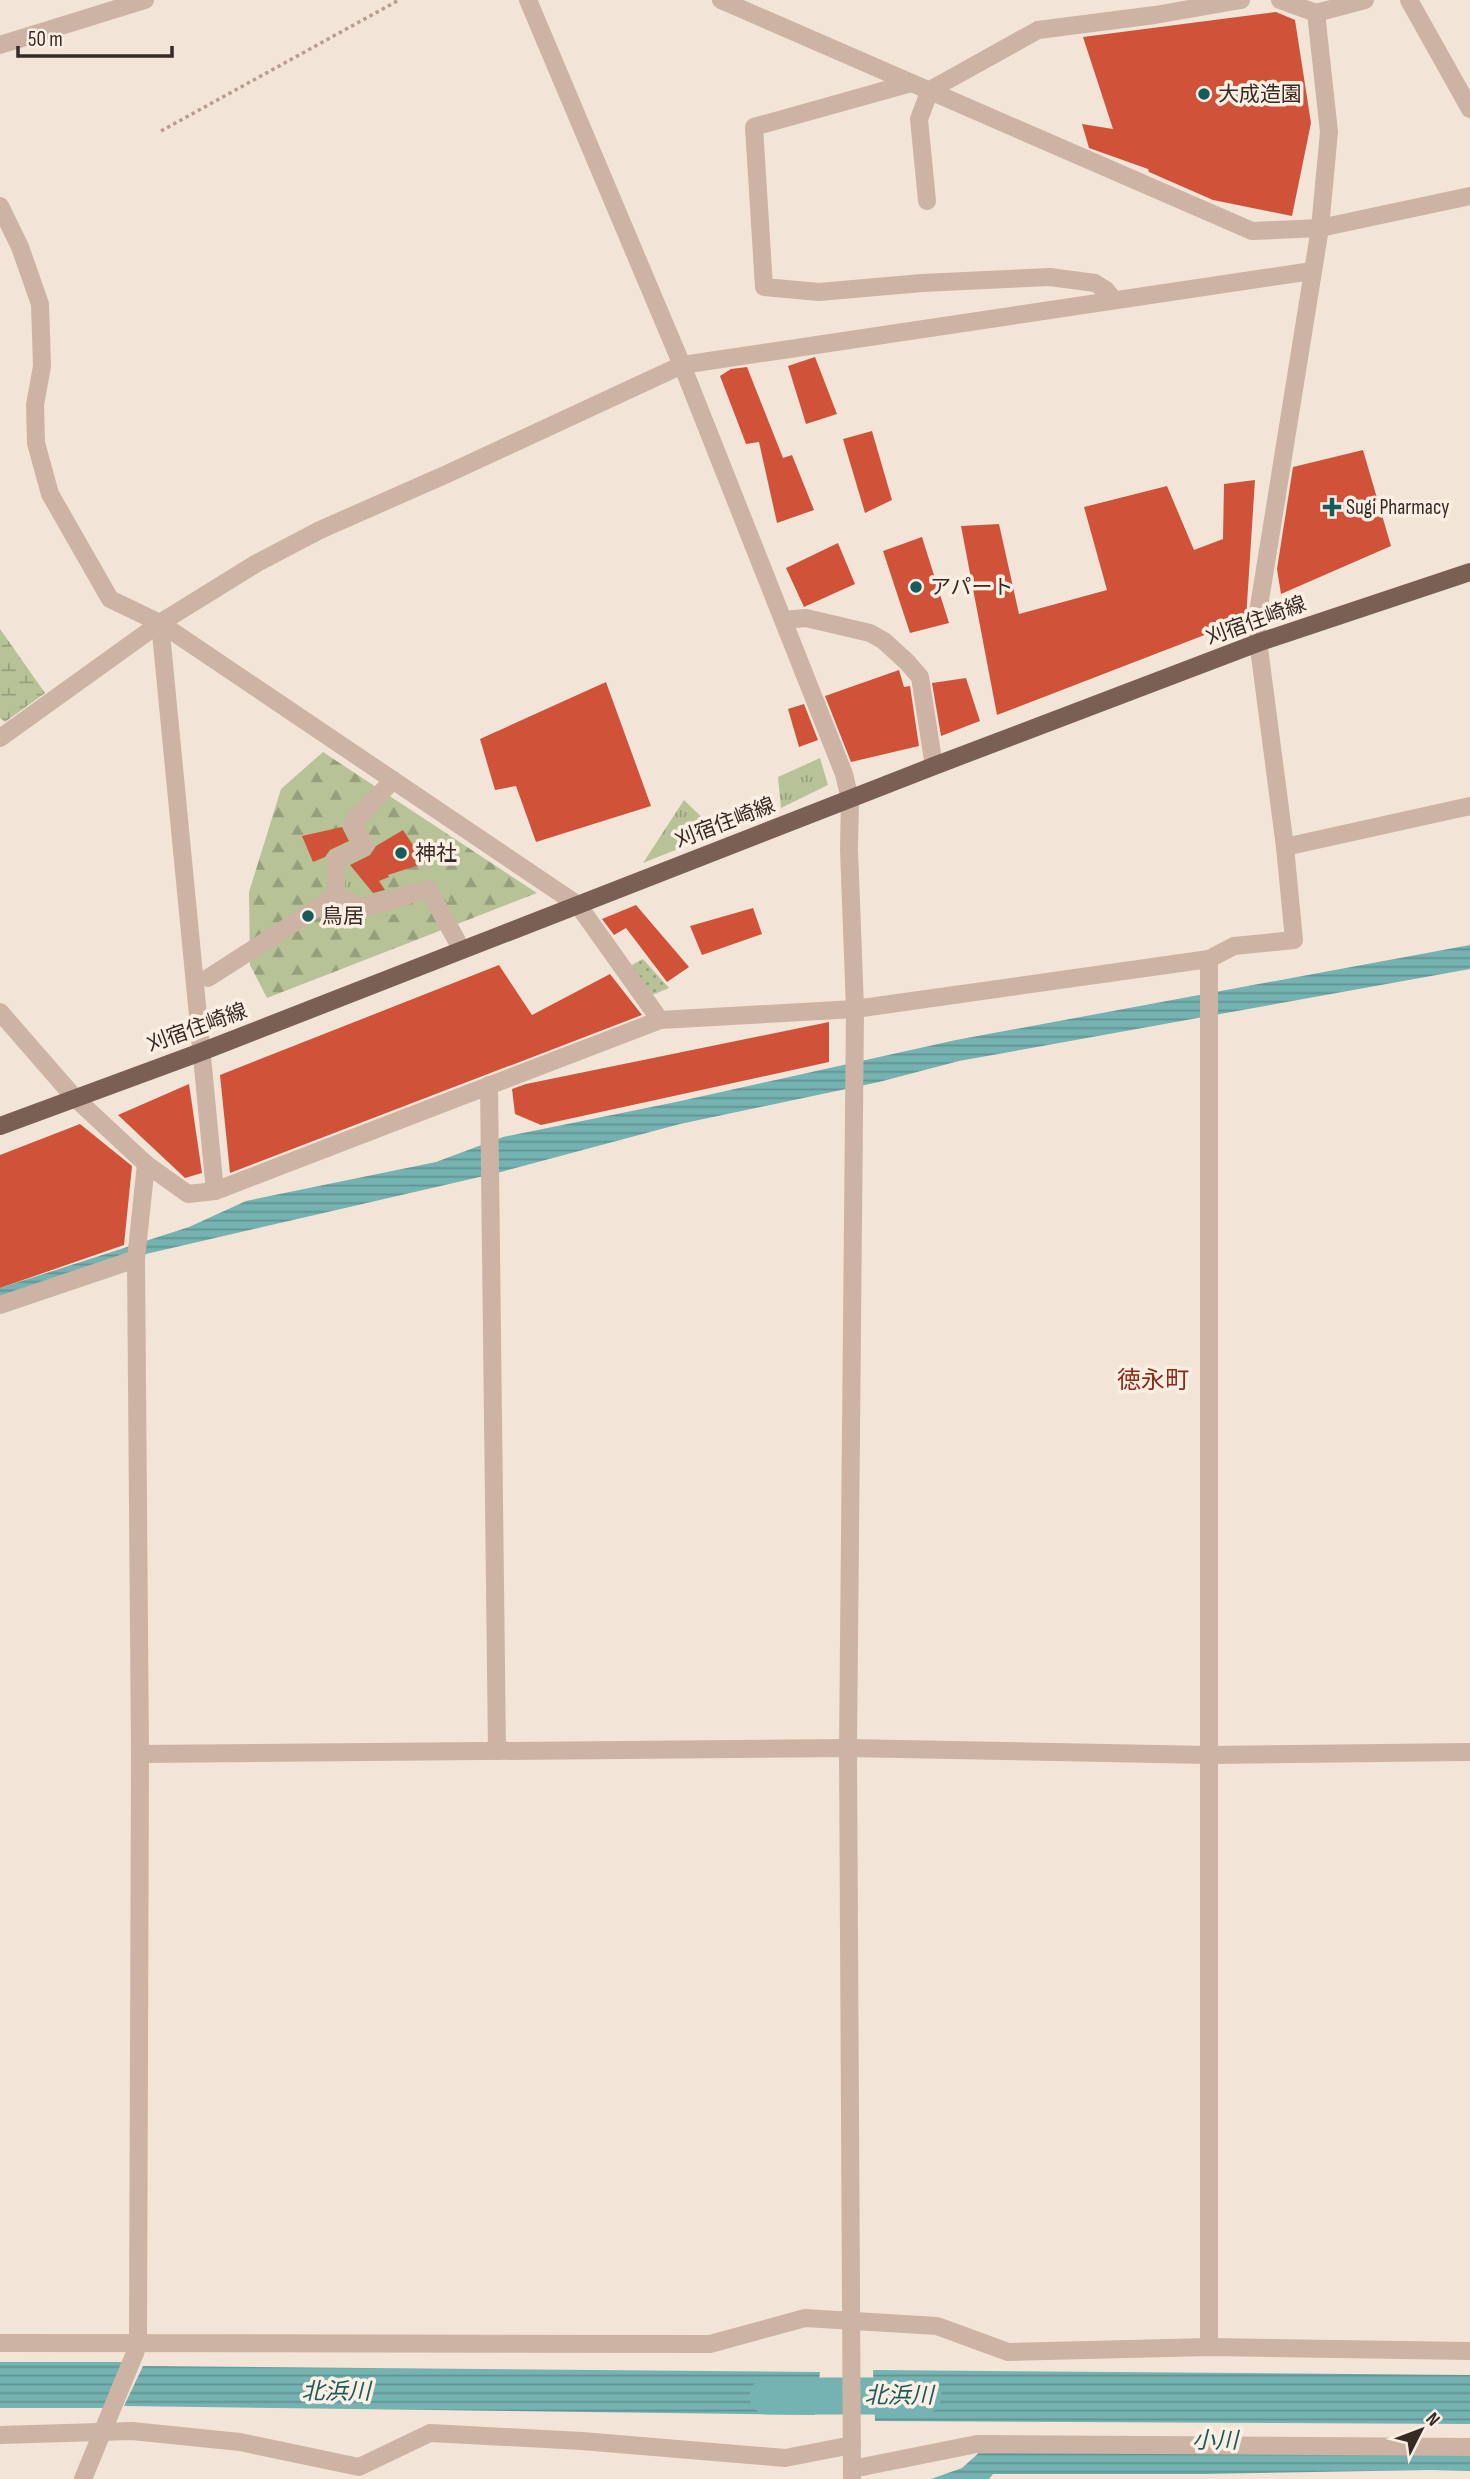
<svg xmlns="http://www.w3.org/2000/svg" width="1470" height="2479" font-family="'Sofia Sans Condensed','Noto Sans JP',sans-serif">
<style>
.grass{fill:url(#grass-dots)}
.forest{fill:url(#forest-firs)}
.wetland{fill:url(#wetland-marsh)}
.park{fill:url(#park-tufts)}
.water{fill:url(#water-rules)}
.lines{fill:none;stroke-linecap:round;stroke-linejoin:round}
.river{stroke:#74b3b1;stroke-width:37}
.building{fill:#d05339}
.path{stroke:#b89c8d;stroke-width:3.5;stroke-dasharray:3.5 3.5;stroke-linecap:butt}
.minor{stroke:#ccb3a3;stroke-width:18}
.major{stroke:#7a5f55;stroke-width:18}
.minor-bridge{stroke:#ccb3a3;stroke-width:18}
.poi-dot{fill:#185b5b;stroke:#fbefe4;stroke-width:2.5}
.labels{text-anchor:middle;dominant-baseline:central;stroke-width:7;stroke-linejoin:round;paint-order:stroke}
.poi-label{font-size:21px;fill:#362a26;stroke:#fbefe4;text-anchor:start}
.street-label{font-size:21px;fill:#362a26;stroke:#fbefe4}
.water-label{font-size:23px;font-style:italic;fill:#185b5b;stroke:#fbefe4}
.quarter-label{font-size:24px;fill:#8c2b18;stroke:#fbefe4}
</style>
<defs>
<pattern id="grass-dots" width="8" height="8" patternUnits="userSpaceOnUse" patternTransform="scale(1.75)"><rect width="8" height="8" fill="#b7c397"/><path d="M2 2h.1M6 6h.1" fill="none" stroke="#969f7b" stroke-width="1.8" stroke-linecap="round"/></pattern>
<pattern id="forest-firs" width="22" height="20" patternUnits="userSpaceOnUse" patternTransform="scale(1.75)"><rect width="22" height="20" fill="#b7c397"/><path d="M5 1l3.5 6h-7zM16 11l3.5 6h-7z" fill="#969f7b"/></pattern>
<pattern id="wetland-marsh" width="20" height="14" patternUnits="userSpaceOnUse" patternTransform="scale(1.75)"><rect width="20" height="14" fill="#b7c397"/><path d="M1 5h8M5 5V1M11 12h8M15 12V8" fill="none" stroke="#969f7b"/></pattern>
<pattern id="park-tufts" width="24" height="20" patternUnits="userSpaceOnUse" patternTransform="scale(1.75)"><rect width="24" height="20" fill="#b7c397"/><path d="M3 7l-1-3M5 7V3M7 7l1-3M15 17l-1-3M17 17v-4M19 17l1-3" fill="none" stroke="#969f7b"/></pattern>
<pattern id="water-rules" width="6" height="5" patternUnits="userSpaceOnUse" patternTransform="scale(1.75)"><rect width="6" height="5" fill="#74b3b1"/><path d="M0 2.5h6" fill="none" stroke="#609290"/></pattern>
</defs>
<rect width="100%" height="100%" fill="#f3e4d8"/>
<path class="grass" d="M 643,959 L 669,988 L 650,996 L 628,967 Z"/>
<path class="forest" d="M 323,752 L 537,893 L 267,998 L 250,965 L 249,892 L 281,789 Z"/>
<path class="wetland" d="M 0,629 L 45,693 L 5,722 L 0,718 Z"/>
<g class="park">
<path d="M 820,758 L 828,785 L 781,808 L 778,777 Z"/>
<path d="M 684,800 L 718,833 L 643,863 Z"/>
<path d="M 345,866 L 374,896 L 434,873 L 452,901 L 339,927 L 315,895 Z"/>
</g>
<g class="water">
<path d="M 1470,945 L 1470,969 L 959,1061 L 879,1082 L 680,1124 L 497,1173 L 146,1254 L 0,1302 L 0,1288 L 189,1227 L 246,1201 L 436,1162 L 503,1137 L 676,1102 L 956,1040 Z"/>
<path d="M 0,2362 L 122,2362 L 106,2408 L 0,2408 Z"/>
<path d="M 143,2366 L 820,2372 L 815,2415 L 124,2406 Z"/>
<path d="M 873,2370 L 1470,2375 L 1470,2424 L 875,2421 Z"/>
<path d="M 982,2450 L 1470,2451 L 1470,2471 L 1430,2470 L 1205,2474 L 993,2474 L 989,2479 L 931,2479 L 962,2468 Z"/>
</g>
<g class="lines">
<path class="river" d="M 768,2396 L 923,2396"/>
</g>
<g class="building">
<path d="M 1276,12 L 1295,20 L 1311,123 L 1292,216 L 1213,200 L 1149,172 L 1148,169 L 1089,148 L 1082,124 L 1113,129 L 1083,37 Z"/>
<path d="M 815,357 L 837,414 L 806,424 L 788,366 Z"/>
<path d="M 747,367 L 783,458 L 792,455 L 814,510 L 777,523 L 759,442 L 746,444 L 720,376 L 731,369 Z"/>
<path d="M 872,431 L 892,500 L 865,513 L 843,439 Z"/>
<path d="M 1363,450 L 1391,546 L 1281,594 L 1277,569 L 1293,467 Z"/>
<path d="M 1255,480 L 1246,619 L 997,715 L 961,526 L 999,524 L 1019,614 L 1107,590 L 1084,507 L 1167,486 L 1194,550 L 1223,539 L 1224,484 Z"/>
<path d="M 922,537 L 949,623 L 910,633 L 883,551 Z"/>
<path d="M 838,543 L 855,584 L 804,607 L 786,568 Z"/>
<path d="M 899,670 L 904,687 L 910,686 L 919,746 L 851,762 L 825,696 Z"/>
<path d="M 966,678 L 980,721 L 941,736 L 932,683 Z"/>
<path d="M 606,682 L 651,806 L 536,842 L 516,786 L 495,790 L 480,739 Z"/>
<path d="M 804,704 L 818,740 L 799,747 L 788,709 Z"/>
<path d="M 342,827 L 349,841 L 330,850 L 325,857 L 313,862 L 302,836 Z"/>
<path d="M 403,830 L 425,863 L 388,875 L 389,877 L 379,881 L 385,890 L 373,893 L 350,865 L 370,855 L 376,846 Z"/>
<path d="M 636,905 L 689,967 L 667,982 L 626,928 L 614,935 L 602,919 Z"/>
<path d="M 753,908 L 762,934 L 702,955 L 690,926 Z"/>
<path d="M 499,965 L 532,1015 L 610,974 L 642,1015 L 230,1173 L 220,1075 Z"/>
<path d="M 829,1022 L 829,1062 L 541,1125 L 515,1114 L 512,1089 L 526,1084 Z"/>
<path d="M 189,1084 L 202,1173 L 185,1178 L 118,1115 Z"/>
<path d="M 80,1124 L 132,1166 L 124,1245 L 0,1288 L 0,1155 Z"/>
</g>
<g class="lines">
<path class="path" d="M 161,131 L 399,0"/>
<g class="minor">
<path d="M 528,0 L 682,365 L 844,774 L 850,799 L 849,849 L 855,1009 L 848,1748 L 852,2479"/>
<path d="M 721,0 L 1252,231 L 1320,228 L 1470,196"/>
<path d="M 1409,0 L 1470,109"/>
<path d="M 1316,13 L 1365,0"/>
<path d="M 0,45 L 145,0"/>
<path d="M 911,83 L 754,127 L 764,287 L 819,292 L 922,283 L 1050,277 L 1095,283 L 1106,290 L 1114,300"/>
<path d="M 927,201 L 919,119 L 930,90 L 1038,30 L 1155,15 L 1241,0"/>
<path d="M 0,206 L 20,247 L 40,304 L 42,366 L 35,405 L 36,443 L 50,494 L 110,599 L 160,623 L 578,905 L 660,1020"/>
<path d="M 784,620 L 806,618 L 870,633 L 884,641 L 907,662 L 920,677 L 934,766"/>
<path d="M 160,623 L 215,1191"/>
<path d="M 0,738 L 160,623 L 257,563 L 320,530 L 447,474 L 682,365 L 1312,271"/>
<path d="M 1285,847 L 1470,806"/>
<path d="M 335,896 L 363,908 L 428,889 L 457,941"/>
<path d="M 1209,959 L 1209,2347"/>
<path d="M 208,978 L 336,896 L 336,860 L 365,845 L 352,824 L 393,780"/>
<path d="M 0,1012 L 74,1097 L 146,1164 L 188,1194 L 215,1191 L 660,1020 L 855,1009 L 1209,959 L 1234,946 L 1294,940 L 1285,847 L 1256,625 L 1320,228 L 1329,132 L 1316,13 L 1280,0"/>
<path d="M 489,1085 L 497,1751"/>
<path d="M 0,1305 L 136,1259"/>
<path d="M 140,1754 L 848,1748 L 1208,1755 L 1470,1752"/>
<path d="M 0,2343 L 710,2344 L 805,2318 L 937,2326 L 1008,2352 L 1209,2347 L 1470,2351"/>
<path d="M 135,2353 L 138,2344 L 140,1754 L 136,1259 L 146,1164"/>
<path d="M 0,2435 L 132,2431 L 240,2442 L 359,2467 L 430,2433 L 582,2441 L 785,2458 L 852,2445"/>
<path d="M 852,2469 L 977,2444 L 1470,2447"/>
</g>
<path class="major" d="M 0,1126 L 201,1052 L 934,766 L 1260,642 L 1470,572"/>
<path class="minor-bridge" d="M 83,2479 L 135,2353"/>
</g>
<g class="poi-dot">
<circle cx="1204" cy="94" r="7"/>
<path d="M1328.5 496.5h7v7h7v7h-7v7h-7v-7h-7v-7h7z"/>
<circle cx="916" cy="587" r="7"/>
<circle cx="401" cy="853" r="7"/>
<circle cx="308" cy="916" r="7"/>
</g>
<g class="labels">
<g class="poi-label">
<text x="1218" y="94">大成造園</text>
<text x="1346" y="507">Sugi Pharmacy</text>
<text x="930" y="587">アパート</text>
<text x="415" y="853">神社</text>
<text x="322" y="916">鳥居</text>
</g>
<g class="street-label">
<text transform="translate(1256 621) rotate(-20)">刈宿住崎線</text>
<text transform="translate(725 823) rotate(-21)">刈宿住崎線</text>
<text transform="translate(197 1028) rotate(-20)">刈宿住崎線</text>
</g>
<g class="water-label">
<text x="336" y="2392">北浜川</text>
<text x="899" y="2396">北浜川</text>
<text x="1215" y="2441">小川</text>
</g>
<g class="quarter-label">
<text x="1153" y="1380">徳永町</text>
</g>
</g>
<g transform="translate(1421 2430) rotate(48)" stroke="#fbefe4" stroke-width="5" paint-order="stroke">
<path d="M0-5L12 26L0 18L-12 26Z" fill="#362a26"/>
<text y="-10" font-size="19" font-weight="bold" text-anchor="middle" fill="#362a26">N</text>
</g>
<path d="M18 46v10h154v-10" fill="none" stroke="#362a26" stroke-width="3.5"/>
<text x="28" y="46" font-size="21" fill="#362a26" stroke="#fbefe4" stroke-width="5" paint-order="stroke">50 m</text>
</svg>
